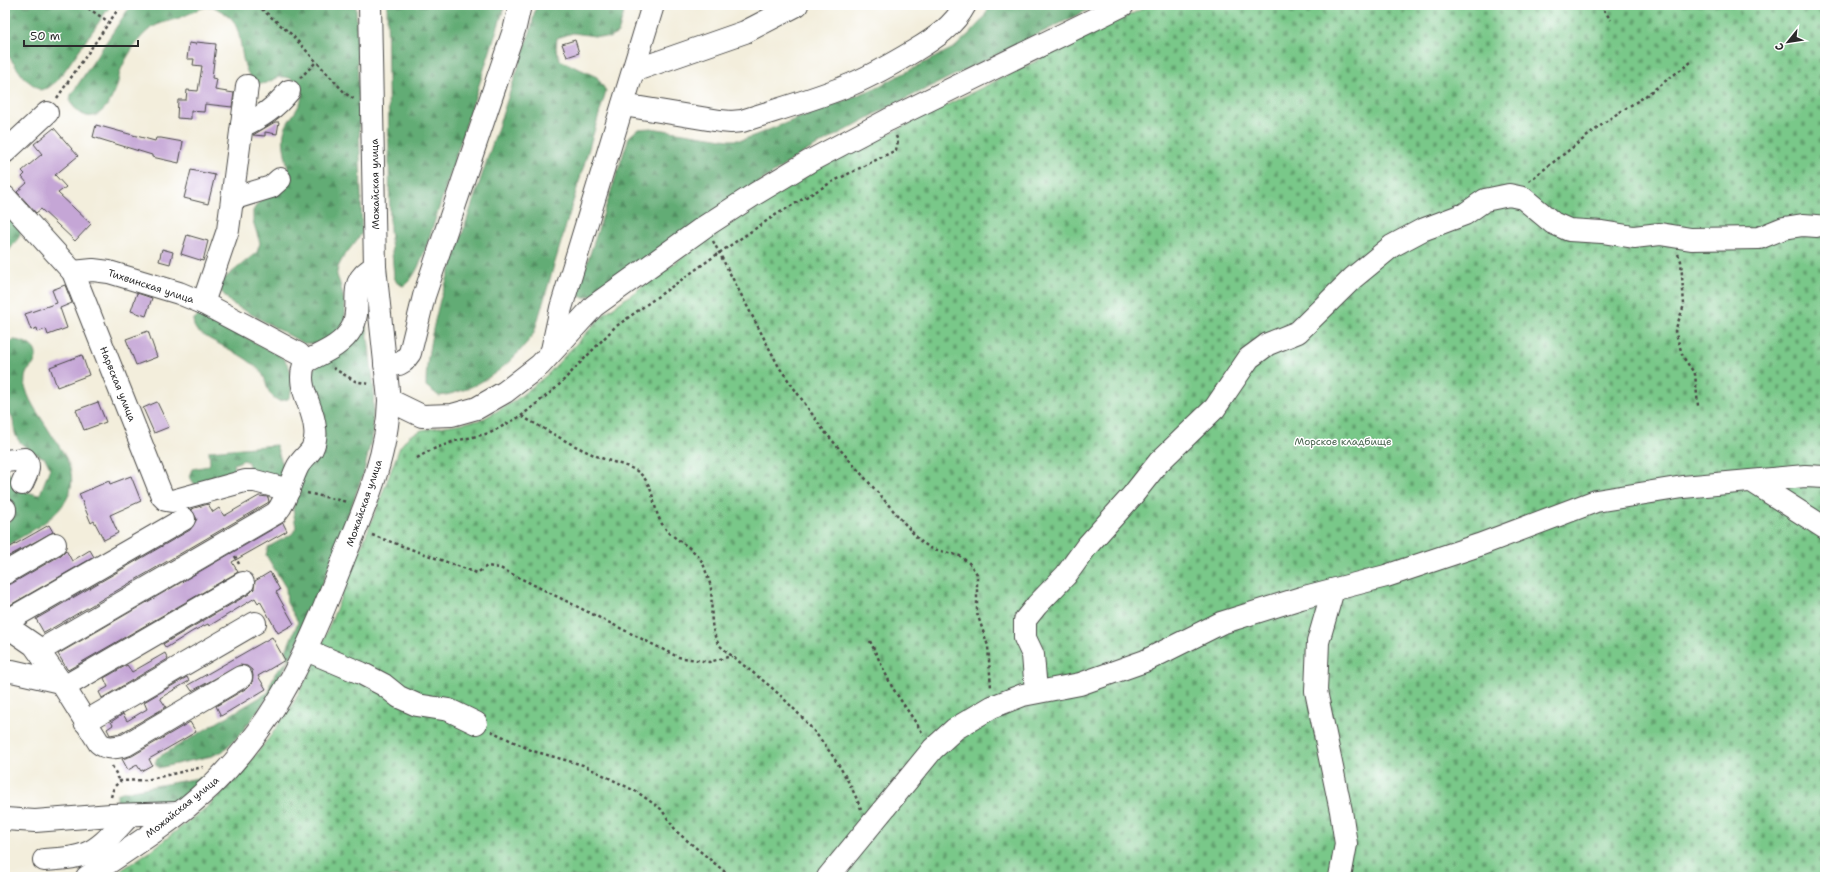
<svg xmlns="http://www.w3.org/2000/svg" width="1830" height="882" font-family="'Shantell Sans',sans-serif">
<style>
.forest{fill:url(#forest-firs);stroke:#466c50}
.cemetery{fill:url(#cemetery-stones);stroke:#527a5a}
.building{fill:#c5a6d6}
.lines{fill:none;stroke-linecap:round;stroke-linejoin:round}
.minor-casing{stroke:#494846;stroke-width:24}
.major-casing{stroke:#494846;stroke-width:24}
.path{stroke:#494846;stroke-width:2.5;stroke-dasharray:3 3;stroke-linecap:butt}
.minor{stroke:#fff;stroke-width:22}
.major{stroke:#fff;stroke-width:22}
.labels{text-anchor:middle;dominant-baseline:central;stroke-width:3;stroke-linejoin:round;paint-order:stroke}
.street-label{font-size:10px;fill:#2b2b2b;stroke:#fff}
.park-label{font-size:10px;fill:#46624c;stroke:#fff}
</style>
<defs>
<pattern id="forest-firs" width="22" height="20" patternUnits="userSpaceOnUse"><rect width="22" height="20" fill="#62ac75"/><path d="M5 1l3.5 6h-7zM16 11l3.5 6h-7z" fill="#518c60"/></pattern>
<pattern id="cemetery-stones" width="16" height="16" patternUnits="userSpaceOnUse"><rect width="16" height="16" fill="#79c889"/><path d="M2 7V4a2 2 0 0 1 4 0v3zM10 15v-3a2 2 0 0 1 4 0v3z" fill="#63a370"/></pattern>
</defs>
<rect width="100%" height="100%" fill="#fff"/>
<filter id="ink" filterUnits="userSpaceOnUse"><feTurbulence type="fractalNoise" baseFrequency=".025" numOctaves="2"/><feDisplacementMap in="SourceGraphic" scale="8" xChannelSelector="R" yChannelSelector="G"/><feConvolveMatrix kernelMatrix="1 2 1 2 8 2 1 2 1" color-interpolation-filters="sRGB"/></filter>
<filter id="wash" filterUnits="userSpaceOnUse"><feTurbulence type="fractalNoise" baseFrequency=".012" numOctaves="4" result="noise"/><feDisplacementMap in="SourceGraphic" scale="16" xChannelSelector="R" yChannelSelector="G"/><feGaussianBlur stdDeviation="0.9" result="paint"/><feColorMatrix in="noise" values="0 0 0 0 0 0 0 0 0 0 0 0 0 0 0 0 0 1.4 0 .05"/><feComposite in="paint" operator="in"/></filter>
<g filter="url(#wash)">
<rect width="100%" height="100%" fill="#f3eedc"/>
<g class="forest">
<path d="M 5,5 L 111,5 L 58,80 L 48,88 L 40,90 L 24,78 L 5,51 Z"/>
<path d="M 131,5 L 356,5 L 362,233 C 355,244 338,260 337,272 C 336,275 339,280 340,284 C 345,302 352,325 332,337 C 323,343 314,345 303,343 L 231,303 L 220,290 L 220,282 L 257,252 L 260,243 L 253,221 L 253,211 L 257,204 L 288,174 C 288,160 280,143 285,129 C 289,117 303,106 302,93 C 301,82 290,76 280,77 C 270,79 263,90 252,79 C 239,65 244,39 234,22 C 230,15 219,10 212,6 C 201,7 194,12 184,16 C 173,21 159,22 150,29 C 139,37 129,53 123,65 C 119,72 119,79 117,86 C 108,111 90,131 70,102 L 71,95 Z"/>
<path d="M 387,5 L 505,5 L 427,245 C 421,259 416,278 403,286 L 397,283 L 394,277 L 390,229 Z"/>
<path d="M 536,5 L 626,5 L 618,33 L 609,38 L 573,33 L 557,38 L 556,49 L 560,60 L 597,77 L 606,91 L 534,333 C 512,365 478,391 439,396 L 426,386 C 426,356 433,328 440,300 L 531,29 Z"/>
<path d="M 990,5 L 1098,5 L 881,111 L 803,153 L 591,296 L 584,298 L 579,296 L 578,290 L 629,137 L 638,129 L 651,128 L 729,140 L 742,140 L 753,136 L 873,89 L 955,47 L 969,34 L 983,19 Z"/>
<path d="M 12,216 L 21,229 L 19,237 L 5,256 L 5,221 L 8,217 Z"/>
<path d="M 199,315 L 207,317 L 279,355 C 281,357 285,359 286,362 C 293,369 294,392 288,399 L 279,401 C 263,392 270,383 260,371 C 244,353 216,345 197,331 L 194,326 L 193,320 Z"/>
<path d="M 363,325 L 367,328 L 374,390 L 372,436 L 364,472 L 325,578 L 297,645 L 273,690 L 240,735 L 223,751 L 212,756 L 158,768 L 155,763 L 157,758 L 269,692 L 270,684 L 276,672 L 287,662 L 288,658 L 286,651 L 298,622 L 287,603 L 286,588 L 266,555 L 268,547 L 292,534 L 296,528 L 293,509 L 313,398 L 313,369 Z"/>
<path d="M 14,340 C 27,341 43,349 33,365 C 31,368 27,370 26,374 C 24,380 25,384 26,389 C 30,404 41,417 48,429 C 54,439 61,448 66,458 C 89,505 37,527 5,547 L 5,529 L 12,516 L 13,509 L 5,484 L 5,468 L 17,484 L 27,492 L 38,495 L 40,494 L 50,468 L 45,458 C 35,454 20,446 16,436 C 13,428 15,417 8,412 L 5,413 L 5,344 Z"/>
<path d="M 276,445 L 285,472 L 283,478 L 250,471 L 248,462 L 244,460 L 234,464 L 236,473 L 195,485 L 189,476 L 192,469 L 208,466 L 210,463 L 209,451 Z"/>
<path d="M 204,777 L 177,801 L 123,804 L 117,802 L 117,794 L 122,792 Z"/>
</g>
<path class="cemetery" d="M 1150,5 L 1825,5 L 1825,877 L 111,877 L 153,849 L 207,807 L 239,776 L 272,734 L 294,702 L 313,666 L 371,523 L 400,447 L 409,436 L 422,430 L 481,420 L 513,402 L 547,375 L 604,314 L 718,232 L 821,167 Z"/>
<g id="blocks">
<g class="building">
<path d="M 575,40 L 579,53 L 567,57 L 562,44 Z"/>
<path d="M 196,42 L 216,44 L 212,78 L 217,79 L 215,90 L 234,93 L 232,107 L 205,104 L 204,112 L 191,111 L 191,119 L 177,118 L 178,100 L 186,100 L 187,90 L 198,91 L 202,66 L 193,65 L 194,59 L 187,59 L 189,43 L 196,44 Z"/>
<path d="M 275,122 L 279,122 L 277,134 L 265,132 L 265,136 L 253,135 Z"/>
<path d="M 96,125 L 155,141 L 156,138 L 161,138 L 183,142 L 179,163 L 152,157 L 152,155 L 93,137 Z"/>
<path d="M 54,128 L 78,156 L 55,175 L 66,187 L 58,193 L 91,224 L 75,241 L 41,209 L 36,213 L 17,192 L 27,183 L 22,177 L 25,174 L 22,171 L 42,154 L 34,144 Z"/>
<path d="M 191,170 L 215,175 L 208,204 L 184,198 Z"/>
<path d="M 187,235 L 208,241 L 203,261 L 181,254 Z"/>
<path d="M 162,249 L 173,252 L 170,264 L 159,261 Z"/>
<path d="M 65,285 L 72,303 L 60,308 L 67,328 L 48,335 L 46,329 L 38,332 L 37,328 L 31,330 L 25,314 L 57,303 L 52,290 Z"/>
<path d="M 137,293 L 152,298 L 146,316 L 131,311 Z"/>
<path d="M 148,331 L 157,357 L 136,365 L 126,339 Z"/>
<path d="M 82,355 L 89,375 L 57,387 L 50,367 Z"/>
<path d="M 98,402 L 106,422 L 84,430 L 76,410 Z"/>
<path d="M 157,402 L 169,427 L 154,433 L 143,408 Z"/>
<path d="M 131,476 L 141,501 L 110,515 L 118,533 L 104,540 L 94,521 L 91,523 L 79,494 L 109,481 L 110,484 Z"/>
<path d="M 259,496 L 268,497 L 269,502 L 44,633 L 36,619 L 190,530 L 197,519 L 191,509 L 208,504 L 213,512 L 219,508 L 224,516 Z"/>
<path d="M 283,523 L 287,531 L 232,562 L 238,572 L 68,670 L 67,669 L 58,654 Z"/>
<path d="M 49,525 L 53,532 L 7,557 L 5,550 Z"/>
<path d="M 66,550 L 72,561 L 90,550 L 94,557 L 5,608 L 5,585 L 11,584 L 61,555 Z"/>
<path d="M 270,572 L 280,590 L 276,592 L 294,624 L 278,633 L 260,601 L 258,603 L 255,598 L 209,626 L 208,624 L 193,631 L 166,648 L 163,644 L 249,594 L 254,589 L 255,581 Z"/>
<path d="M 272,637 L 285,660 L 258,676 L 266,689 L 221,716 L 216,706 L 247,688 L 252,683 L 253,676 L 252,670 L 247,666 L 240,665 L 192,691 L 188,685 Z"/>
<path d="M 165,653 L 168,659 L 102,698 L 99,692 L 108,687 L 104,678 L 127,665 L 132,672 Z"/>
<path d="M 187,677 L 189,681 L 160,698 L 166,707 L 121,733 L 110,735 L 107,729 L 113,725 L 111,722 L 123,714 L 127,721 L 147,709 L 144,702 Z"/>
<path d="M 190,722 L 196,732 L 149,759 L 152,765 L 141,771 L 137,765 L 128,770 L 122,759 L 132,756 Z"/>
</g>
</g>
</g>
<g filter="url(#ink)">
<use href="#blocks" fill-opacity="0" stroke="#494846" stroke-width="1"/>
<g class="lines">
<defs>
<g id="minor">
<path d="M 633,71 L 745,32 L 797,5"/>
<path d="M 623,105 L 720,121 L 731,122 L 742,121 C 779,109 816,99 852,84 C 873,75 894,63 914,51 C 934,39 954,26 965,5"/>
<path d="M 242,126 C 262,117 275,108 289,91"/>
<path d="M 5,152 L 47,113"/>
<path d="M 5,197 L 73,272 L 162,496 L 166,500 L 172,501 L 245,481 L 255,481 L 289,490"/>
<path d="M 232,199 L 271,187 L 280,179"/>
<path d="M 73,272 L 93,270 L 109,272 L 179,293 L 203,303 L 299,354"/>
<path d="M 203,303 L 228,230 L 247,86"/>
<path d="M 552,350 L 561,308 L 653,5"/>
<path d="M 385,364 L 399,364 L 404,361 L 410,353 L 424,296 L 515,27 L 520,5"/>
<path d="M 5,461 L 25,459 C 32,467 25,476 22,484"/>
<path d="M 1753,482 L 1825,528"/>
<path d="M 5,509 L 5,511"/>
<path d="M 5,573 L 55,544"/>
<path d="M 1333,590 L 1318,642 L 1316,691 L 1341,811 L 1346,844 L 1340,877"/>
<path d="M 5,622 L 184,519"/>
<path d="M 5,625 L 34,645 L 64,687 L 99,743 C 107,750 117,747 126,745 L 241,677"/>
<path d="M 306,650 L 361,673 L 384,685 L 399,697 L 417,705 L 449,710 L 476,723"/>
<path d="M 39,651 L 276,513 C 288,499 290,481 298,466 C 302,459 308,455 312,449 C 315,443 316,435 315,428 C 313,404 295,387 305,362 C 322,353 342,346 352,328 C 364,305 344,282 375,267"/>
<path d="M 5,672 L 12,671 L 60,682"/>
<path d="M 64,687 L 243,583"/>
<path d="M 1036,691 L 1033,655 L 1025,638 L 1025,620 L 1037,605 L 1066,575 L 1087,546 L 1132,496 L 1159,462 L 1215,408 L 1249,358 L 1268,344 L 1298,332 L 1353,278 L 1392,246 L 1422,230 L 1465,214 L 1485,200 L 1509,195 L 1523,198 L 1553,223 L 1569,230 L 1602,232 L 1634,237 L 1660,234 L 1691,239 L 1759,238 L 1784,228 L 1803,225 L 1817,226"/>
<path d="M 85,722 L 255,623"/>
<path d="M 5,819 L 35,821 L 111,815 L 178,813"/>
<path d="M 44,860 C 57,859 72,859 85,854 C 103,847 117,828 130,815"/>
<path d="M 87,877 C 129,849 174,821 211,786 C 280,720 312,640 346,553 C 366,504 388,453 389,400"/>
<path d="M 828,877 L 933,749 L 955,729 L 992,707 L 1023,695 L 1080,684 L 1145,661 L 1221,623 L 1301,598 L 1386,576 L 1479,545 L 1596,501 L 1683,487 L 1805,476 L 1825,477"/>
</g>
<path id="major" d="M 370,5 L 375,267 L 389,400 L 422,416 L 452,415 L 477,408 L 505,392 L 540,365 L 594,306 L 704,227 L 755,194 L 810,161 L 888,120 L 1123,5"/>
</defs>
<use href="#minor" class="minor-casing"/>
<use href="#major" class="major-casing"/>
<g class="path">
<path d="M 83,5 L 109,22"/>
<path d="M 153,5 L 153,6"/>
<path d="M 257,5 L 291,34 L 346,94 L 354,99"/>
<path d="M 1600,5 L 1611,20"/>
<path d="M 300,78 L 317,61"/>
<path d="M 57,98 L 121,5"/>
<path d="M 1529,181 L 1612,117 L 1644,97 L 1691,62"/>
<path d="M 713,241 L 779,367 L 824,431 L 919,540 L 930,548 L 960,556 L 969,563 L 977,574 L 977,613 L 988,646 L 991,688"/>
<path d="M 1678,254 L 1681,261 L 1684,305 L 1675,331 L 1683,357 L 1695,374 L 1698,406"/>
<path d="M 333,368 L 355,381 L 369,384"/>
<path d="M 521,416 L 556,388 L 615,327 L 719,253 L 777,214 L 832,182 L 896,150 L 898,141 L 896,136"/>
<path d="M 417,458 L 431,450 L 455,441 L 490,433 L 521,416 C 547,430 572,446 599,457 C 610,462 629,465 638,472 C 657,486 651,512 665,528 C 676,542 697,548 704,566 C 706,573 710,581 711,589 C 713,610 708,625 719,645 C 736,660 754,673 771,687 C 809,721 842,761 861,809"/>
<path d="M 307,493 L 347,502"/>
<path d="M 372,535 L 477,573 L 487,566 L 500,568 L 678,657 L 709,662 L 732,656"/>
<path d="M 235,556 L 240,566"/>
<path d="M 870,641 L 892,687 L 924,735"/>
<path d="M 491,731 L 533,751 L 583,765 L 637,792 L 661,809 L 677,832 L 731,877"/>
<path d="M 112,766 L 120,781"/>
<path d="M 111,797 L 114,787 L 120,781 L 146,780 L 203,767"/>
</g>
<use href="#minor" class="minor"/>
<use href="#major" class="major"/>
</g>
</g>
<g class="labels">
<g class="street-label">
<text transform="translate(375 184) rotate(-91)">Можайская улица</text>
<text transform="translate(151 286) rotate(18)">Тихвинская улица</text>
<text transform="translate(118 384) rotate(68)">Нарвская улица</text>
<text transform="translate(364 503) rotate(-71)">Можайская улица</text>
<text transform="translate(182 807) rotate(-39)">Можайская улица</text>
</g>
<g class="park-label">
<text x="1343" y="441">Морское кладбище</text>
</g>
</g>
<rect width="1830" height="882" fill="none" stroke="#fff" stroke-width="20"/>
<g transform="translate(1788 42) rotate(240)" stroke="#ffffff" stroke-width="3" paint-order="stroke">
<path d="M0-3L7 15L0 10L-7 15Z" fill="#2b2b2b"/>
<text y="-6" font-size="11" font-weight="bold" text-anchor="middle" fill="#2b2b2b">С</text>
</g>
<path d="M24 40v6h114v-6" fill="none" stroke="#2b2b2b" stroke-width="2"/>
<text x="30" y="40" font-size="12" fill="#2b2b2b" stroke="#ffffff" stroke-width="3" paint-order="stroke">50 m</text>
</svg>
